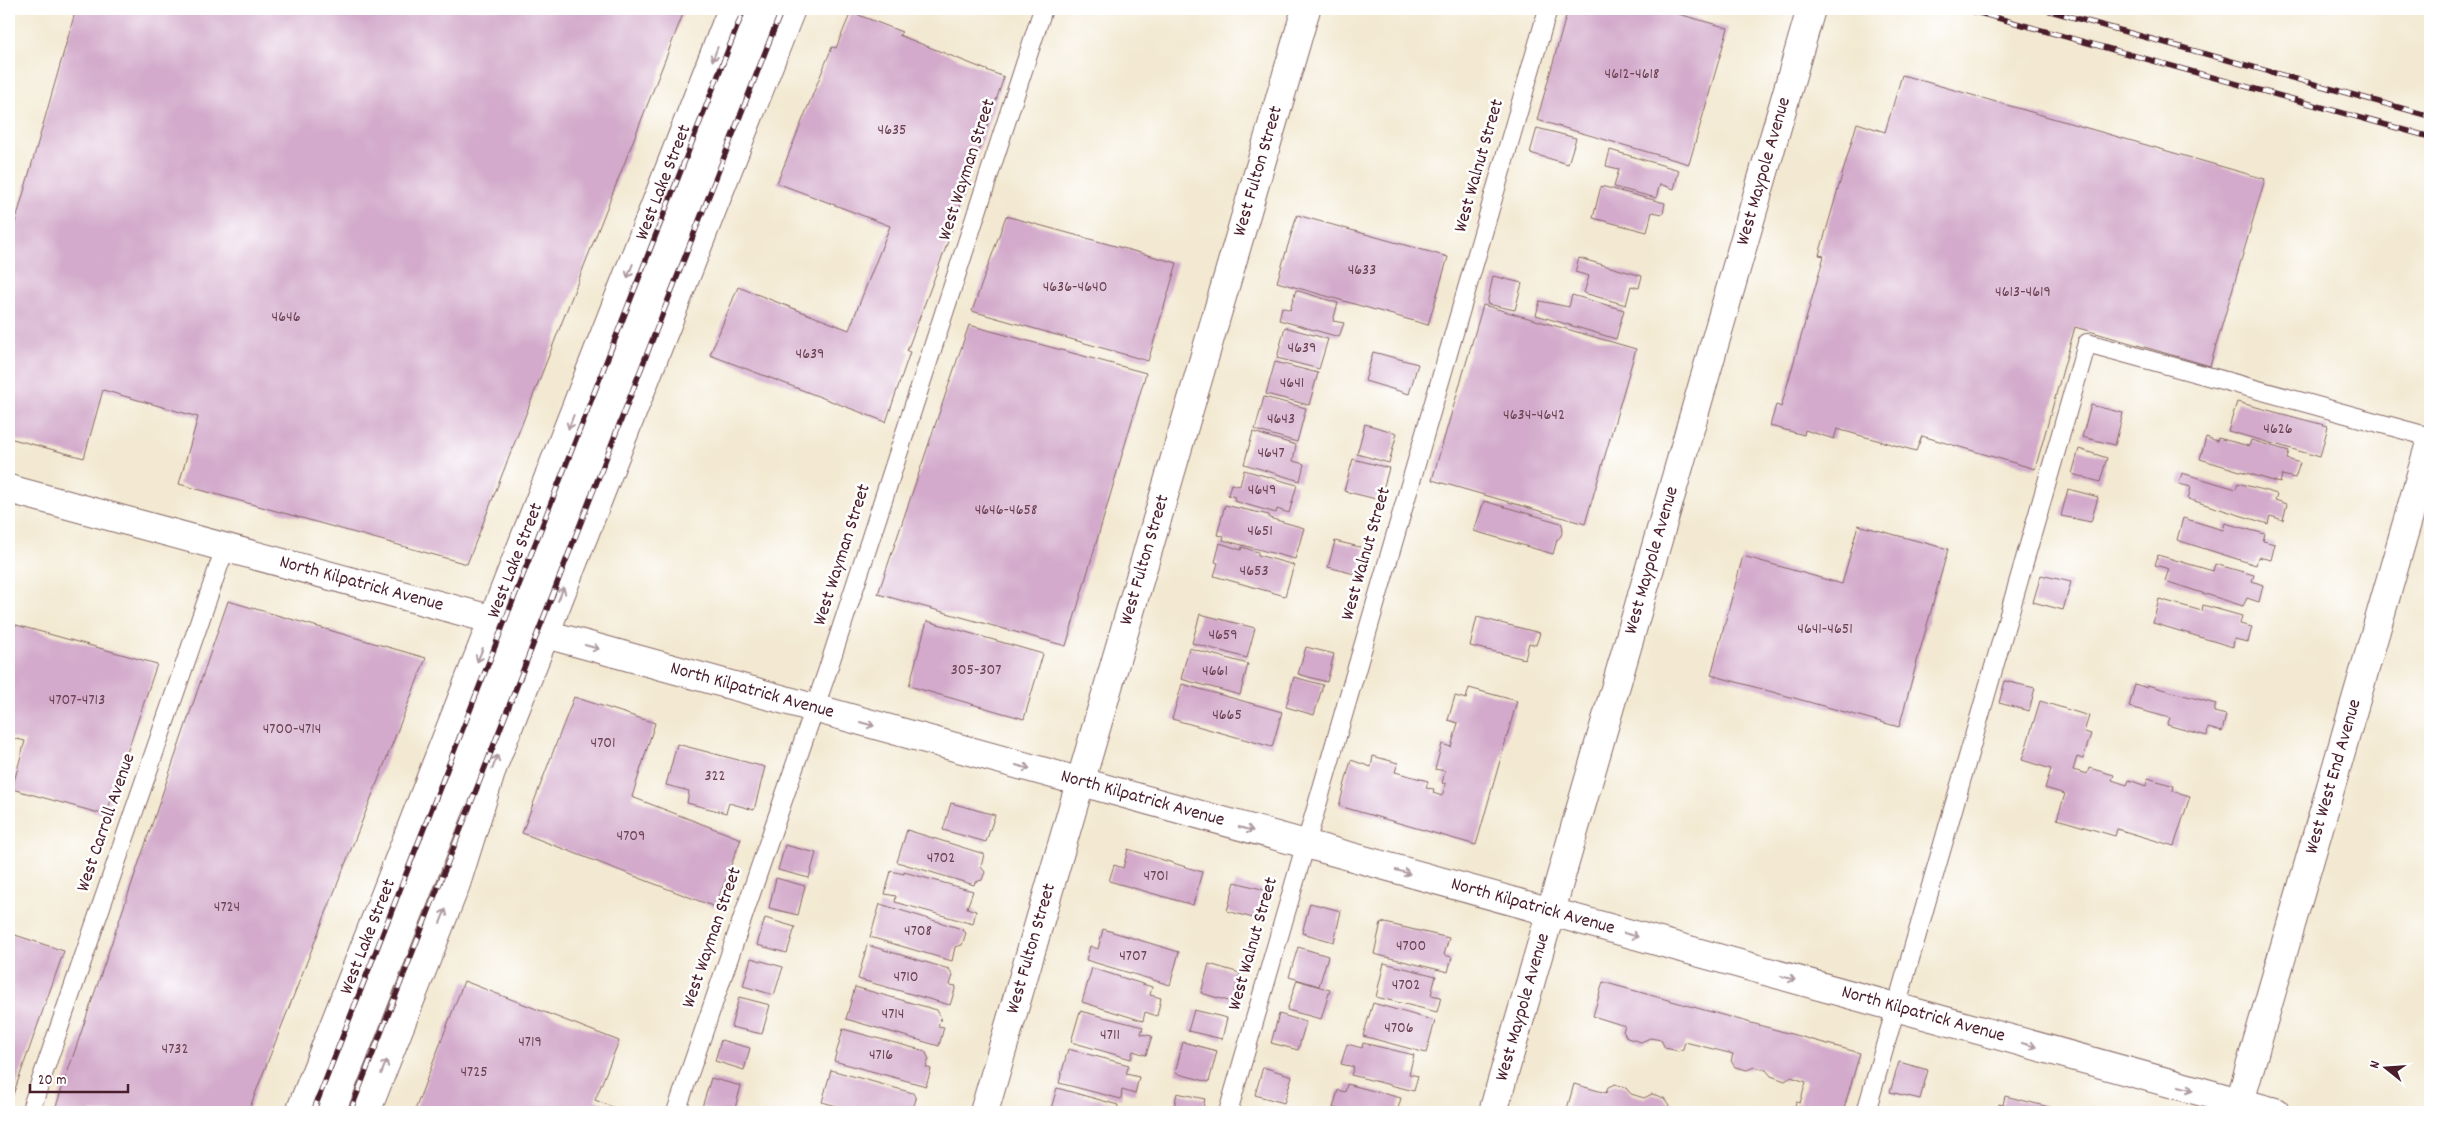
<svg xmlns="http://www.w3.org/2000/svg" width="2439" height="1121" font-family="Dekko,sans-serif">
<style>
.building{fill:#d3aacb}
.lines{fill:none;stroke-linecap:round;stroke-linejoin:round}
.service-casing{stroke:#856665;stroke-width:20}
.minor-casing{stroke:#856665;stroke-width:30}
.secondary-casing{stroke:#856665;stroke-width:30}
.service{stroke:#fff;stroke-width:18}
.minor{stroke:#fff;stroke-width:28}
.secondary{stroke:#fff;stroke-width:28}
.rail-casing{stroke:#4a1f2b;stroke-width:5.5}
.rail{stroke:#fff;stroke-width:4;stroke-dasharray:11;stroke-linecap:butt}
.oneway{stroke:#ae9aa0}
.labels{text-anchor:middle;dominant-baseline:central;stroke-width:5;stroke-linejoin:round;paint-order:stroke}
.number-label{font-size:16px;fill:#6c4253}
.street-label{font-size:19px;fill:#4a1f2b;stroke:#fff}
</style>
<rect width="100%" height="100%" fill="#fff"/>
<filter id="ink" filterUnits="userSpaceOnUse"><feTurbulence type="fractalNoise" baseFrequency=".02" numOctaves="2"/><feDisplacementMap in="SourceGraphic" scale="10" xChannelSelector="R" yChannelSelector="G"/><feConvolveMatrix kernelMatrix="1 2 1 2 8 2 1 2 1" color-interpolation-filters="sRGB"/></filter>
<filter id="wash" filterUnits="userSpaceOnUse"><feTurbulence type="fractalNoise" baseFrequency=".0096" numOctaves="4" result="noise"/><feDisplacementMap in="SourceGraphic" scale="20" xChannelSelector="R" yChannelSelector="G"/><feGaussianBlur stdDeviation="1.12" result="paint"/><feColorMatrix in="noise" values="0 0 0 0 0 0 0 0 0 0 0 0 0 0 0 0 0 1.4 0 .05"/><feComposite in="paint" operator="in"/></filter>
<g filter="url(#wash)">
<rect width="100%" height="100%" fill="#f3e9d2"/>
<g id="blocks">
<g class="building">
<path d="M 76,9 L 685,9 L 467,564 L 179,484 L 198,417 L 103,390 L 84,458 L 9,438 L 9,244 Z"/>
<path d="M 1568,9 L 1661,9 L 1728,28 L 1689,164 L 1537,120 Z"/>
<path d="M 851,12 L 902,32 L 899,35 L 1004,77 L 946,247 L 907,351 L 910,352 L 886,422 L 710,355 L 738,287 L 849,330 L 890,226 L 777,183 L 832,47 L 836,48 Z"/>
<path d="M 1902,75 L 2265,179 L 2210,366 L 2075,327 L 2035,469 L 1922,436 L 1916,451 L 1837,429 L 1834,439 L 1805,430 L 1804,435 L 1770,426 L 1776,405 L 1781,407 L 1824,256 L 1819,255 L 1857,123 L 1885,132 Z"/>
<path d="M 1537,128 L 1576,138 L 1568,164 L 1530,153 Z"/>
<path d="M 1610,150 L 1679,170 L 1674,189 L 1660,184 L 1656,198 L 1614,187 L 1619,169 L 1606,166 Z"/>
<path d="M 1601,186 L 1665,203 L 1663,214 L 1652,212 L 1647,232 L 1593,218 Z"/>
<path d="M 1297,215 L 1448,257 L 1428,325 L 1277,282 Z"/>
<path d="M 1006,216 L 1177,263 L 1148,361 L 972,311 Z"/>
<path d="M 1579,258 L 1642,276 L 1639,288 L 1631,286 L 1626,305 L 1584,293 L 1589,276 L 1575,272 Z"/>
<path d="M 1493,276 L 1522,283 L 1515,310 L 1487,304 Z"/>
<path d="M 1296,290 L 1338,303 L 1333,321 L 1344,323 L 1339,337 L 1279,320 L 1282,307 L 1290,310 Z"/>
<path d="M 1572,295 L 1624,310 L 1616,339 L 1536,315 L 1540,301 L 1569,307 Z"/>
<path d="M 1483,305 L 1636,349 L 1585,524 L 1432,480 Z"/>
<path d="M 969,325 L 1146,373 L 1066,646 L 878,594 Z"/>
<path d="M 1285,327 L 1328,339 L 1319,369 L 1277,358 Z"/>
<path d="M 1373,352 L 1418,364 L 1409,394 L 1365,381 Z"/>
<path d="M 1275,362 L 1318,373 L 1309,405 L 1266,394 Z"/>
<path d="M 1264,397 L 1306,408 L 1297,442 L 1255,430 Z"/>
<path d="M 2237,402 L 2328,426 L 2320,457 L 2228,431 Z"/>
<path d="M 2091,405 L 2123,413 L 2115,445 L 2082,437 Z"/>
<path d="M 1365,424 L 1397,433 L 1389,463 L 1357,454 Z"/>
<path d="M 1253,432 L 1296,445 L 1293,461 L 1304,464 L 1300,481 L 1244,464 Z"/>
<path d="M 2206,437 L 2217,441 L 2218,438 L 2249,446 L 2251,440 L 2289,451 L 2287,459 L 2300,463 L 2295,478 L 2282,475 L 2280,483 L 2200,459 Z"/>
<path d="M 2079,449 L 2107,458 L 2100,482 L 2072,474 Z"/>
<path d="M 1353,459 L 1389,468 L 1380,500 L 1344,491 Z"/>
<path d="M 1244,470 L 1297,485 L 1289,513 L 1277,509 L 1276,513 L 1234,501 L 1235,497 L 1228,495 L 1231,484 L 1240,486 Z"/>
<path d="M 2182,473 L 2236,489 L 2238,483 L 2277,494 L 2275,500 L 2287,504 L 2283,520 L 2270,516 L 2268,524 L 2188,499 L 2191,487 L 2179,484 Z"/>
<path d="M 2068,489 L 2098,497 L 2091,522 L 2061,516 Z"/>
<path d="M 1484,501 L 1561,523 L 1563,528 L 1561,536 L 1557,540 L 1553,554 L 1474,531 Z"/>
<path d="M 1225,505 L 1269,515 L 1269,518 L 1304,528 L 1295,559 L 1223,540 L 1224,536 L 1217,535 Z"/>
<path d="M 2183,518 L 2223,530 L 2225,523 L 2265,534 L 2263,541 L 2275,544 L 2271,560 L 2258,557 L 2256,565 L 2177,540 Z"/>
<path d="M 1858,525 L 1948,549 L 1899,727 L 1711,675 L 1743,556 L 1842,584 Z"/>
<path d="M 1335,541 L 1364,548 L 1358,575 L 1328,567 Z"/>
<path d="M 1220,543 L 1241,550 L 1242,547 L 1258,552 L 1258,555 L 1294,565 L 1285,596 L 1214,576 L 1218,563 L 1215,562 Z"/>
<path d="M 2158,555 L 2213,571 L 2215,564 L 2254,575 L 2252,581 L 2263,585 L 2259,602 L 2247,598 L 2243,606 L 2165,581 L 2169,569 L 2155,565 Z"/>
<path d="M 2041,575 L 2071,582 L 2063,610 L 2033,602 Z"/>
<path d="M 2159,599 L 2202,611 L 2203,605 L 2242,616 L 2240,624 L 2252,627 L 2248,642 L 2234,639 L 2233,647 L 2153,623 Z"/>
<path d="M 228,601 L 426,658 L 248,1112 L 54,1112 Z"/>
<path d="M 1200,614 L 1255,628 L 1247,658 L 1192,643 Z"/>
<path d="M 1477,617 L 1540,633 L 1536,645 L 1529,643 L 1525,659 L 1470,646 Z"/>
<path d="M 927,621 L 1043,654 L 1024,719 L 909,686 Z"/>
<path d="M 9,623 L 157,664 L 106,815 L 12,789 L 25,741 L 9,737 Z"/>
<path d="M 1306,647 L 1334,654 L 1327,682 L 1298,674 Z"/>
<path d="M 1189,648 L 1248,664 L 1240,695 L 1181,679 Z"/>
<path d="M 1294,677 L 1323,685 L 1314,715 L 1286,707 Z"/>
<path d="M 2005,681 L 2035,688 L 2029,711 L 1999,703 Z"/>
<path d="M 1182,684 L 1282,712 L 1272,747 L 1172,719 Z"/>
<path d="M 2135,684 L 2147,688 L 2147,685 L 2216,704 L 2214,712 L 2226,715 L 2222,732 L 2208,728 L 2207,736 L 2167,725 L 2170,718 L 2129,707 Z"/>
<path d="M 1469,688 L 1517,701 L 1476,845 L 1339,806 L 1351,760 L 1371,767 L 1373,756 L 1398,763 L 1395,772 L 1428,781 L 1426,788 L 1434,789 L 1433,793 L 1442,796 L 1446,784 L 1442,783 L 1445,771 L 1435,769 L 1442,744 L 1451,747 L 1458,723 L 1448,720 L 1455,696 L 1466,699 Z"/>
<path d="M 574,697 L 655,723 L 632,797 L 741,839 L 715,907 L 522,833 Z"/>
<path d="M 2040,701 L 2089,716 L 2084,732 L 2091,734 L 2083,759 L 2077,757 L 2073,770 L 2087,774 L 2089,768 L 2114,775 L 2112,780 L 2127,785 L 2129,780 L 2146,786 L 2148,778 L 2174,786 L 2173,791 L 2190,796 L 2174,846 L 2117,829 L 2115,836 L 2057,819 L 2065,794 L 2045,788 L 2051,769 L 2022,760 Z"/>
<path d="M 677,744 L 765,767 L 754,810 L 729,803 L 726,813 L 687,803 L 689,791 L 666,785 Z"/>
<path d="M 951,803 L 995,815 L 986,842 L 943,830 Z"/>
<path d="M 907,830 L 984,854 L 981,867 L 985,872 L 982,880 L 975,882 L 974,885 L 897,862 Z"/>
<path d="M 785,845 L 816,853 L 809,878 L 778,870 Z"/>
<path d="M 1128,849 L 1202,872 L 1193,905 L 1109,881 L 1114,865 L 1123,868 Z"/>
<path d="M 891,871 L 904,874 L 904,872 L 973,891 L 967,908 L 976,911 L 973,924 L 895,902 L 896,896 L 885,894 Z"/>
<path d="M 776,878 L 805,886 L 798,915 L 769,908 Z"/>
<path d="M 1235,882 L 1265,890 L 1257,919 L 1227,911 Z"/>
<path d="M 1310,903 L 1341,911 L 1334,942 L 1302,933 Z"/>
<path d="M 880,904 L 962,929 L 966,933 L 962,945 L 955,947 L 952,961 L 870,937 Z"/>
<path d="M 765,918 L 795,927 L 787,953 L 757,945 Z"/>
<path d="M 1381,922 L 1449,938 L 1444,955 L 1452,957 L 1448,972 L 1374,954 Z"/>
<path d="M 1103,929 L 1179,952 L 1170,985 L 1086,960 L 1090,946 L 1098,949 Z"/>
<path d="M 9,933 L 64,951 L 9,1106 Z"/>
<path d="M 867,945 L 949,969 L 953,975 L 950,985 L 956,986 L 950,1005 L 858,979 Z"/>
<path d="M 1298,947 L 1328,956 L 1319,986 L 1289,977 Z"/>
<path d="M 751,958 L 783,967 L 774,995 L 743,986 Z"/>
<path d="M 1384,963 L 1436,976 L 1431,995 L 1441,997 L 1437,1012 L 1376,997 Z"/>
<path d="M 1209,964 L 1240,973 L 1232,1002 L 1201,993 Z"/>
<path d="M 1092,968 L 1152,987 L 1150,995 L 1161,998 L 1157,1016 L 1145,1012 L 1143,1021 L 1082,1002 Z"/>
<path d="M 1297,980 L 1330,990 L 1321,1019 L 1287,1010 Z"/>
<path d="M 464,981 L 619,1041 L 595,1100 L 625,1112 L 421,1112 L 415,1110 Z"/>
<path d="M 1603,982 L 1860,1053 L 1843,1112 L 1793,1112 L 1796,1102 L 1800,1103 L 1806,1082 L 1791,1077 L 1785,1081 L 1771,1076 L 1766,1070 L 1754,1067 L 1747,1070 L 1735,1067 L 1731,1061 L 1733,1054 L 1685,1042 L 1683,1049 L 1678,1051 L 1665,1048 L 1661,1040 L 1650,1038 L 1641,1042 L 1627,1038 L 1623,1031 L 1625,1026 L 1593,1016 Z"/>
<path d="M 359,984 L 396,998 L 351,1112 L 309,1112 Z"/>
<path d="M 855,987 L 937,1010 L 941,1018 L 938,1026 L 944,1027 L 939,1046 L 846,1019 Z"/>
<path d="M 739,997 L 770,1005 L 762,1034 L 731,1027 Z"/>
<path d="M 1373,1003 L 1435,1021 L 1426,1053 L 1363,1036 Z"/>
<path d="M 1194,1010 L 1227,1018 L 1222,1039 L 1188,1031 Z"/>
<path d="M 1080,1011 L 1143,1027 L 1141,1034 L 1152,1036 L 1146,1055 L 1133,1051 L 1131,1059 L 1071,1042 Z"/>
<path d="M 1279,1014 L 1306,1022 L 1298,1050 L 1271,1043 Z"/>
<path d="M 843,1029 L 925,1051 L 929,1059 L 926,1067 L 931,1069 L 926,1086 L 834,1061 Z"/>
<path d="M 721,1040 L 750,1048 L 744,1070 L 715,1061 Z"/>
<path d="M 1183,1042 L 1217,1051 L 1209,1082 L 1175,1073 Z"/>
<path d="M 1363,1043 L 1414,1055 L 1409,1074 L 1418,1076 L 1414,1091 L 1351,1075 L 1354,1067 L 1341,1064 L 1347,1044 L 1362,1048 Z"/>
<path d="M 1068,1049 L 1129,1065 L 1126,1074 L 1139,1077 L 1135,1094 L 1122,1090 L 1121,1099 L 1059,1083 Z"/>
<path d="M 1899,1062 L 1928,1070 L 1920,1099 L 1890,1092 Z"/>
<path d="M 1263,1067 L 1292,1076 L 1284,1103 L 1255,1095 Z"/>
<path d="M 831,1070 L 913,1093 L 916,1099 L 913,1109 L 919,1110 L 919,1112 L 859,1112 L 822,1102 Z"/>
<path d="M 711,1078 L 741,1086 L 734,1112 L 719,1112 L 702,1107 Z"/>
<path d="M 1347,1084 L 1401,1098 L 1397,1112 L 1341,1112 L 1342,1110 L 1333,1108 L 1338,1090 L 1345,1092 Z"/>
<path d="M 1574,1084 L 1606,1093 L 1608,1087 L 1615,1084 L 1626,1088 L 1631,1094 L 1644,1098 L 1652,1094 L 1664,1098 L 1669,1105 L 1667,1110 L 1674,1112 L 1566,1112 Z"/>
<path d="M 1057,1088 L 1118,1105 L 1117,1112 L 1050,1112 Z"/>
<path d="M 1177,1093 L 1205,1099 L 1202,1112 L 1173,1112 Z"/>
<path d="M 2005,1096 L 2069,1112 L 1997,1112 L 1999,1104 L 2003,1105 Z"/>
</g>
</g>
</g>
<g filter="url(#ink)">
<use href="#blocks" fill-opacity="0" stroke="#856665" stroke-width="1"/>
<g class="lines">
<defs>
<g id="service">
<path d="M 30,1112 L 225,548"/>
<path d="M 676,1112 L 827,672 L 1043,9"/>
<path d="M 1228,1112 L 1548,9"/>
<path d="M 1866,1112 L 2087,343 L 2430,437"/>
</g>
<g id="minor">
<path id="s1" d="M 9,489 L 586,645 L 2275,1112"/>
<path id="s2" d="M 984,1112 L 1306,9"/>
<path id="s3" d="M 1493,1112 L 1811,9"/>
<path id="s4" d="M 2237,1112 L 2430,443"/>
</g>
<g id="secondary">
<path id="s5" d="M 300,1112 L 732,9"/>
<path d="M 331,1112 L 762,9"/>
<path d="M 366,1112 L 456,884 L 493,766 L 791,9"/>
</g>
</defs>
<use href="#service" class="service-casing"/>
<use href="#minor" class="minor-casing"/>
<use href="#secondary" class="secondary-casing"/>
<use href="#service" class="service"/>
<use href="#minor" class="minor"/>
<use href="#secondary" class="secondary"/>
<defs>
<g id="rail">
<path d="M 1965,9 L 2430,137"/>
<path d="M 2043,9 L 2430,116"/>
<path d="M 313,1112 L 744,9"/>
<path d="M 350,1112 L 782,9"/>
</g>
</defs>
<use href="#rail" class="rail-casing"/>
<use href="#rail" class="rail"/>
</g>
<defs><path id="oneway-shaft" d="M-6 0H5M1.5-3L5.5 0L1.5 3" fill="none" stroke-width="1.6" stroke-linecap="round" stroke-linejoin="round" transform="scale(1.25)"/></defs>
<g class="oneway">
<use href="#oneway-shaft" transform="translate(715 54) rotate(111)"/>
<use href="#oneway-shaft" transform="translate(630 271) rotate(111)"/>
<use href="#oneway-shaft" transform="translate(571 422) rotate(111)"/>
<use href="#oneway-shaft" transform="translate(561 594) rotate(-68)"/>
<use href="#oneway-shaft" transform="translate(592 647) rotate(16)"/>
<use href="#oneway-shaft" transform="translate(480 655) rotate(112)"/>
<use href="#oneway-shaft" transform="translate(867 724) rotate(16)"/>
<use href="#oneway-shaft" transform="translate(495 762) rotate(-69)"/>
<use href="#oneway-shaft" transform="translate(1023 767) rotate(16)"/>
<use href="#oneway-shaft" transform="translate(1246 829) rotate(15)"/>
<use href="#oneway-shaft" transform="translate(1403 872) rotate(15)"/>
<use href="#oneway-shaft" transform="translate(443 916) rotate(-68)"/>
<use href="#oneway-shaft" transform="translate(1631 935) rotate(15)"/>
<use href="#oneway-shaft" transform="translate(1788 978) rotate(15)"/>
<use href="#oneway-shaft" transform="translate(2029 1045) rotate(15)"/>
<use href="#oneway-shaft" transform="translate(384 1067) rotate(-68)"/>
<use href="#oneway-shaft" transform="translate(2186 1088) rotate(15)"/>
</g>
</g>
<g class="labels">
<g class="number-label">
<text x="1632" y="74">4612-4618</text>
<text x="892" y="130">4635</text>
<text x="1362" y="270">4633</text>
<text x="1075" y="287">4636-4640</text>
<text x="2023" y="292">4613-4619</text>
<text x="286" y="317">4646</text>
<text x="1302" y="348">4639</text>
<text x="810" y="354">4639</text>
<text x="1292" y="383">4641</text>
<text x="1534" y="415">4634-4642</text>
<text x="1281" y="419">4643</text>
<text x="2278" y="429">4626</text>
<text x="1271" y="453">4647</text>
<text x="1262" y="490">4649</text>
<text x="1006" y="510">4646-4658</text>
<text x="1260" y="531">4651</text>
<text x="1254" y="571">4653</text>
<text x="1825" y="629">4641-4651</text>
<text x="1223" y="635">4659</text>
<text x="976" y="670">305-307</text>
<text x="1215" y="671">4661</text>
<text x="77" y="700">4707-4713</text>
<text x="1227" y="715">4665</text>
<text x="292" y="729">4700-4714</text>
<text x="603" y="743">4701</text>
<text x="715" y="776">322</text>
<text x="631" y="836">4709</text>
<text x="941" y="858">4702</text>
<text x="1156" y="876">4701</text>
<text x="227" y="907">4724</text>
<text x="918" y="931">4708</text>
<text x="1411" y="946">4700</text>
<text x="1133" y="956">4707</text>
<text x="906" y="977">4710</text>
<text x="1406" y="985">4702</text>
<text x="893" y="1014">4714</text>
<text x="1399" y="1028">4706</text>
<text x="1110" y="1035">4711</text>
<text x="530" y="1042">4719</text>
<text x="175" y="1049">4732</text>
<text x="881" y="1055">4716</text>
<text x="474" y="1072">4725</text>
</g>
<g class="street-label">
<text transform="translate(1480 166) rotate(-74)">West Walnut Street</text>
<text transform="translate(968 170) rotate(-72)">West Wayman Street</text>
<text stroke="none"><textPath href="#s3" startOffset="979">West Maypole Avenue</textPath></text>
<text stroke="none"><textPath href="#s2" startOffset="980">West Fulton Street</textPath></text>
<text stroke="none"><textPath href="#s5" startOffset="998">West Lake Street</textPath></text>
<text transform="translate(1367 554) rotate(-74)">West Walnut Street</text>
<text transform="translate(843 555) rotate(-72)">West Wayman Street</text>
<text stroke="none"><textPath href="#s5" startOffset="592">West Lake Street</textPath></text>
<text stroke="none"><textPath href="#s2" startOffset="575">West Fulton Street</textPath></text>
<text stroke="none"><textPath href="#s3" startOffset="574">West Maypole Avenue</textPath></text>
<text stroke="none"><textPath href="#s1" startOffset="365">North Kilpatrick Avenue</textPath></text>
<text stroke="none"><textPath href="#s1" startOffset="770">North Kilpatrick Avenue</textPath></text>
<text stroke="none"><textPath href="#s4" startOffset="349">West West End Avenue</textPath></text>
<text stroke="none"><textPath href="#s1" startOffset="1175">North Kilpatrick Avenue</textPath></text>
<text transform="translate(107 823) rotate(-71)">West Carroll Avenue</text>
<text stroke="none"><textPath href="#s1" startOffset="1580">North Kilpatrick Avenue</textPath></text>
<text stroke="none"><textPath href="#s5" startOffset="188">West Lake Street</textPath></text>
<text transform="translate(713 938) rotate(-71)">West Wayman Street</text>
<text transform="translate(1254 944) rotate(-74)">West Walnut Street</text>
<text stroke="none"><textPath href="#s2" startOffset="170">West Fulton Street</textPath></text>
<text stroke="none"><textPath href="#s3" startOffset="109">West Maypole Avenue</textPath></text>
<text stroke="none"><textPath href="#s1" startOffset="1985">North Kilpatrick Avenue</textPath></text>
</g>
</g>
<rect width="2439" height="1121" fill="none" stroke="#fff" stroke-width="30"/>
<g transform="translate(2386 1068) rotate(287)" stroke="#ffffff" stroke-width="4" paint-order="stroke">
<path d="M0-4L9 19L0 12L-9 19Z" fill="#4a1f2b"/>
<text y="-8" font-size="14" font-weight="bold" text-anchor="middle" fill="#4a1f2b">N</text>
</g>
<path d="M30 1084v8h98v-8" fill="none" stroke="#4a1f2b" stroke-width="2.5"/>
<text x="38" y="1084" font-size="15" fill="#4a1f2b" stroke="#ffffff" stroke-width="4" paint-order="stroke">20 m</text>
</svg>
